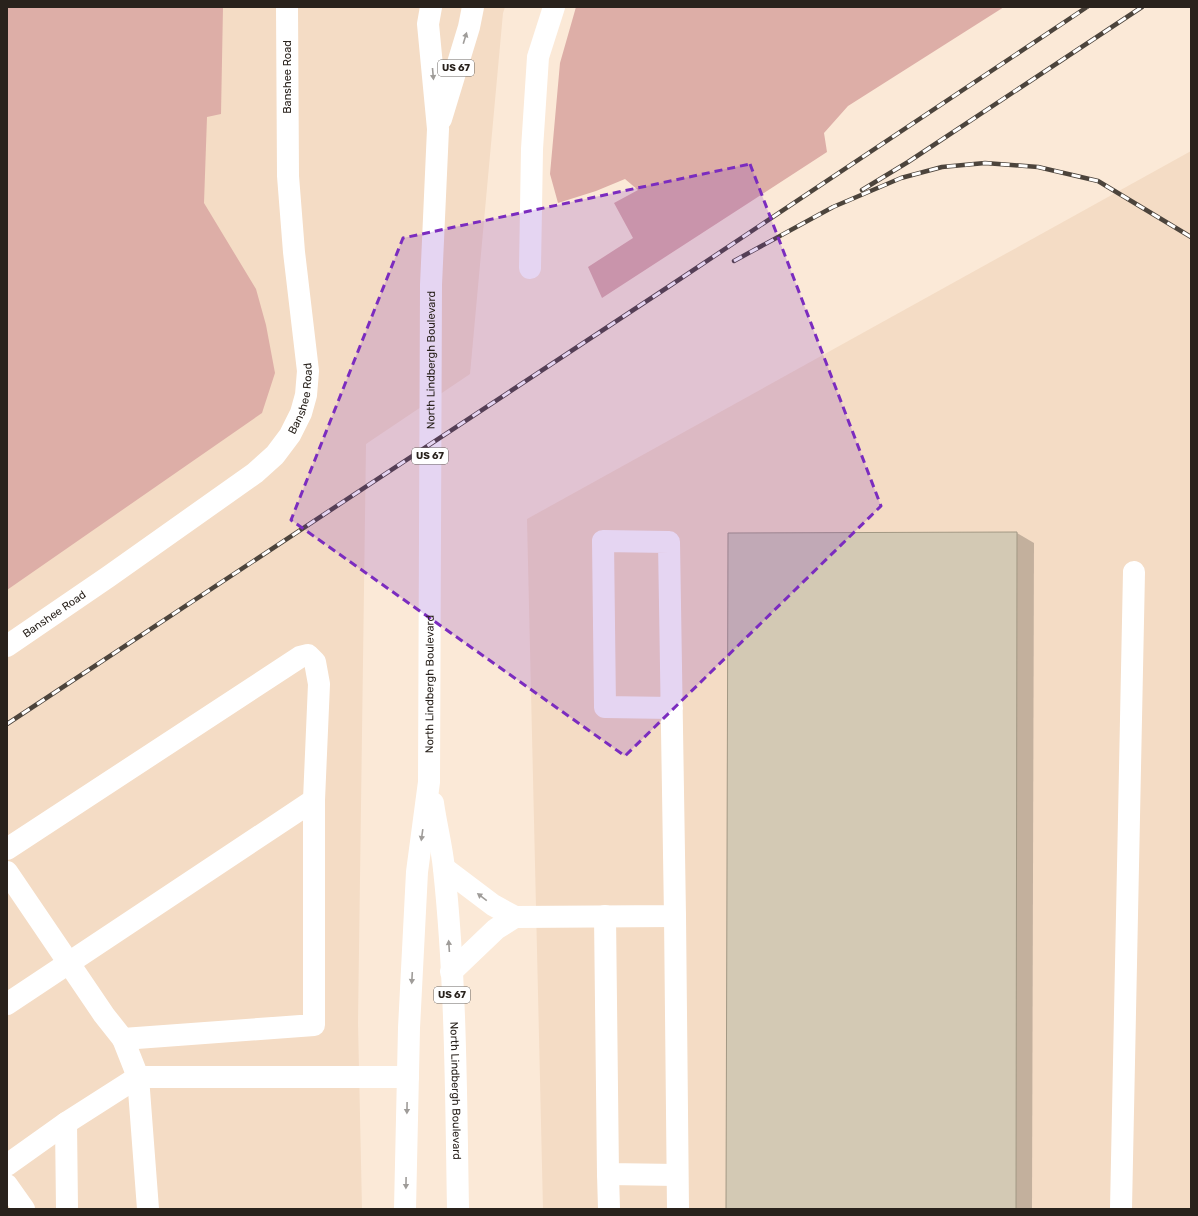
<svg xmlns="http://www.w3.org/2000/svg" width="1198" height="1216" font-family="Rubik,sans-serif">
<style>
.built{fill:#f4dcc5}
.green{fill:#ddaea7}
.shadow{fill:#0003}
.building{fill:#d3c9b4;stroke:#a29884}
.lines{fill:none;stroke-linecap:round;stroke-linejoin:round}
.minor{stroke:#fff;stroke-width:22}
.highway{stroke:#fff;stroke-width:22}
.rail-casing{stroke:#4c443c;stroke-width:4.5}
.rail{stroke:#fff;stroke-width:3;stroke-dasharray:9;stroke-linecap:butt}
.oneway{fill:#9f9c99}
.marked{fill:#7b2cbf;fill-opacity:0.2;stroke:#7b2cbf;stroke-width:3;stroke-dasharray:8 5;stroke-linejoin:round}
.labels{text-anchor:middle;dominant-baseline:central;stroke-width:3;stroke-linejoin:round;paint-order:stroke}
.shield{fill:#fff;stroke:#696460;stroke-width:1}
.shield-label{font-size:10px;font-weight:bold;fill:#29221c}
.street-label{font-size:11px;fill:#29221c;stroke:#fff}
</style>
<rect width="100%" height="100%" fill="#fbe9d7"/>
<g class="built">
<path d="M 7,7 L 505,7 L 503,13 L 470,374 L 366,444 L 358,1023 L 362,1209 L 7,1209 Z"/>
<path d="M 1191,151 L 1191,1209 L 543,1209 L 527,519 Z"/>
</g>
<g class="green">
<path d="M 7,7 L 223,7 L 221,114 L 207,117 L 204,203 L 256,289 L 266,325 L 275,373 L 262,413 L 7,590 Z"/>
<path d="M 576,7 L 1004,7 L 848,106 L 824,133 L 827,152 L 602,298 L 588,267 L 633,238 L 614,203 L 638,190 L 625,179 L 596,191 L 558,203 L 550,174 L 560,63 Z"/>
</g>
<path class="shadow" d="M 1017,533 L 1034,543 L 1032,1209 L 727,1209 Z"/>
<path class="building" d="M 1017,532 L 1016,1209 L 726,1209 L 728,533 Z"/>
<g class="lines">
<g class="minor">
<path d="M 530,268 L 532,149 L 538,57 L 554,7"/>
<path id="s1" d="M 7,646 L 108,577 L 255,473 L 275,455 L 290,435 L 301,413 L 306,395 L 308,371 L 294,252 L 288,176 L 287,7"/>
<path d="M 7,849 L 300,657 L 308,655 L 315,662 L 319,684 L 314,800 L 314,1025 L 123,1039"/>
<path d="M 444,868 L 493,905 L 515,917 L 675,916 L 669,542 L 603,541 L 605,707 L 672,708"/>
<path d="M 7,872 L 104,1015 L 123,1039 L 138,1077 L 148,1209"/>
<path d="M 605,916 L 608,1174 L 677,1175"/>
<path d="M 675,916 L 678,1209"/>
<path d="M 451,972 L 496,929 L 515,917"/>
<path d="M 7,1004 L 314,800"/>
<path d="M 66,1123 L 67,1209"/>
<path d="M 7,1165 L 66,1123 L 138,1077 L 408,1077"/>
<path d="M 608,1174 L 609,1209"/>
<path d="M 7,1185 L 24,1209"/>
<path d="M 1121,1209 L 1134,572"/>
</g>
<g class="highway">
<path d="M 441,119 L 469,27 L 473,7"/>
<path id="s2" d="M 433,803 C 436,825 442,847 444,869 C 456,982 456,1096 458,1209"/>
<path id="s3" d="M 405,1209 L 409,1028 L 417,872 L 429,782 L 431,285 L 438,129 L 428,24 L 431,7"/>
</g>
<defs>
<g id="rail">
<path d="M 862,190 L 908,162 L 1142,7"/>
<path d="M 734,261 L 833,207 L 901,178 L 942,167 L 985,163 L 1038,167 L 1098,181 L 1191,237"/>
<path d="M 7,724 L 668,287 L 1087,7"/>
</g>
</defs>
<use href="#rail" class="rail-casing"/>
<use href="#rail" class="rail"/>
</g>
<defs><path id="oneway-solid" d="M-6-.8H1V-3.2L6.5 0L1 3.2V.8H-6Z"/></defs>
<g class="oneway">
<use href="#oneway-solid" transform="translate(465 38) rotate(-73)"/>
<use href="#oneway-solid" transform="translate(433 74) rotate(85)"/>
<use href="#oneway-solid" transform="translate(422 835) rotate(98)"/>
<use href="#oneway-solid" transform="translate(482 897) rotate(-143)"/>
<use href="#oneway-solid" transform="translate(449 946) rotate(-94)"/>
<use href="#oneway-solid" transform="translate(412 978) rotate(93)"/>
<use href="#oneway-solid" transform="translate(407 1108) rotate(91)"/>
<use href="#oneway-solid" transform="translate(406 1183) rotate(91)"/>
</g>
<path class="marked" d="M 750,164 L 881,506 L 625,756 L 291,520 L 403,238 Z"/>
<g class="labels">
<g class="shield">
<rect x="438" y="60" width="36" height="16" rx="3"/>
<rect x="412" y="448" width="36" height="16" rx="3"/>
<rect x="434" y="987" width="36" height="16" rx="3"/>
</g>
<g class="shield-label">
<text x="456" y="68">US 67</text>
<text x="430" y="456">US 67</text>
<text x="452" y="995">US 67</text>
</g>
<g class="street-label">
<text transform="translate(287 77) rotate(-90)">Banshee Road</text>
<text stroke="none"><textPath href="#s3" startOffset="850">North Lindbergh Boulevard</textPath></text>
<text stroke="none"><textPath href="#s1" startOffset="393">Banshee Road</textPath></text>
<text stroke="none"><textPath href="#s1" startOffset="57">Banshee Road</textPath></text>
<text stroke="none"><textPath href="#s3" startOffset="526">North Lindbergh Boulevard</textPath></text>
<text stroke="none"><textPath href="#s2" startOffset="289">North Lindbergh Boulevard</textPath></text>
</g>
</g>
<rect width="1198" height="1216" fill="none" stroke="#29221c" stroke-width="16"/>
</svg>
